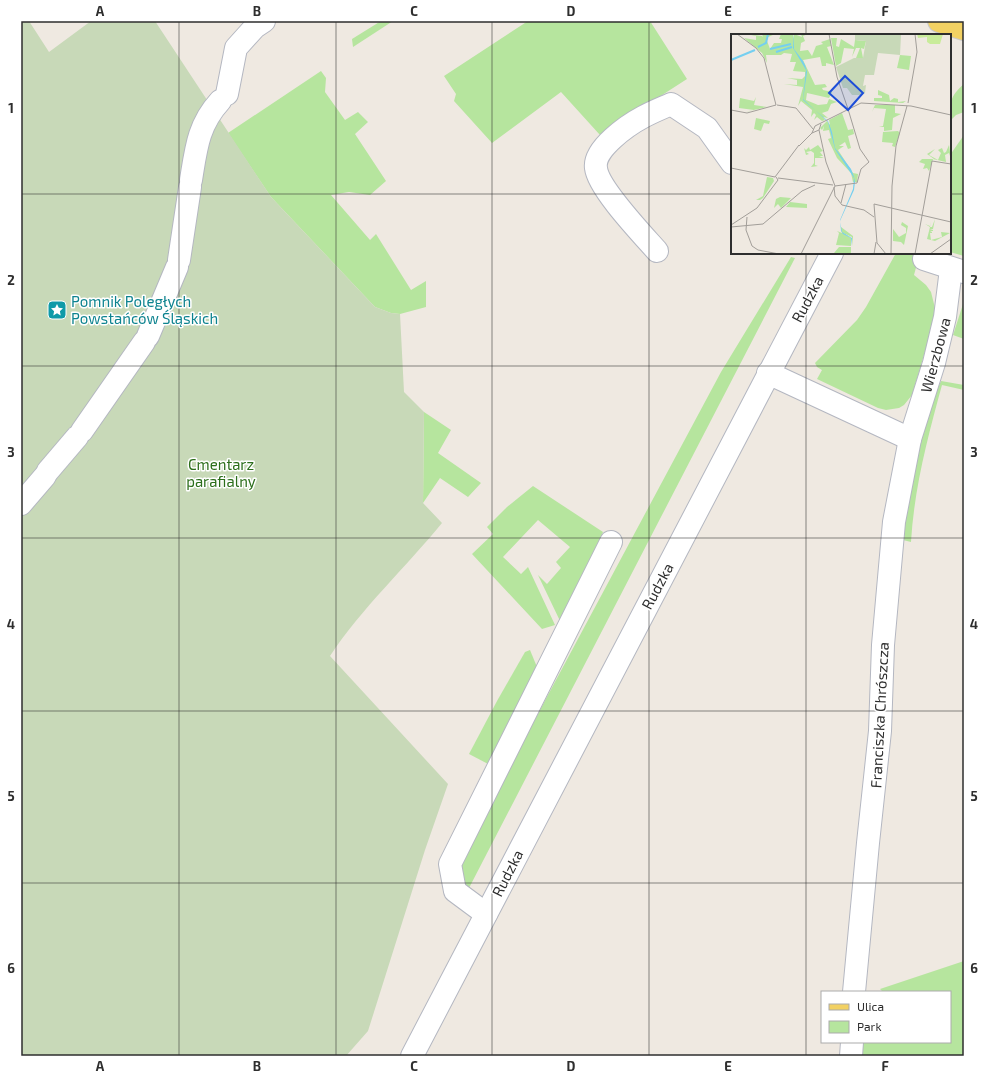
<svg xmlns="http://www.w3.org/2000/svg" width="985" height="1077" font-family="'Exo 2',sans-serif">
<style>
.green{fill:#b6e59e}
.cemetery{fill:#c8d9b8}
.lines{fill:none;stroke-linecap:round;stroke-linejoin:round}
.street-casing{stroke:#b4b7c1;stroke-width:24}
.secondary-casing{stroke:#b4b7c1;stroke-width:24}
.primary-casing{stroke:#c9c9c9;stroke-width:24}
.street{stroke:#fff;stroke-width:22}
.secondary{stroke:#fff;stroke-width:22}
.primary{stroke:#f2d163;stroke-width:22}
.grid{fill:none;stroke:#2e2e2e;stroke-width:1;stroke-opacity:0.55}
.labels{text-anchor:middle;dominant-baseline:central;stroke-width:3;stroke-linejoin:round;paint-order:stroke}
.street-label{font-size:15px;fill:#2e2e2e;stroke:#fff}
.culture-label{font-size:15px;fill:#0d838f;stroke:#fff;text-anchor:start}
.park-label{font-size:15px;fill:#2c6e1b;stroke:#fff}
.inset-river{fill:none;stroke:#75cff0;stroke-width:2}
.inset-road{fill:none;stroke:#a29e99;stroke-width:1}
.view{fill:#1d4ed8;fill-opacity:0.15;stroke:#1d4ed8;stroke-width:2}
.inset-edge{fill:none;stroke:#2e2e2e;stroke-width:2}
.neatline{fill:none;stroke:#2e2e2e;stroke-width:1.5}
.grid-label{font-size:13px;text-anchor:middle;font-weight:bold;fill:#2e2e2e}
</style>
<rect width="100%" height="100%" fill="#efe9e1"/>
<g class="green">
<path d="M 381,21 L 393,21 L 353,47 L 352,39 Z"/>
<path d="M 528,21 L 650,21 L 687,79 L 600,135 L 561,92 L 492,143 L 454,101 L 456,94 L 444,76 Z"/>
<path d="M 321,71 L 326,78 L 325,92 L 345,120 L 358,112 L 368,122 L 355,134 L 386,181 L 370,195 L 349,192 L 331,195 L 370,240 L 376,234 L 411,290 L 426,281 L 426,307 L 400,314 L 391,313 L 375,307 L 271,197 L 228,133 Z"/>
<path d="M 964,84 L 964,112 L 956,115 L 950,121 C 950,103 949,97 964,84 Z"/>
<path d="M 964,135 L 964,256 L 950,252 L 950,155 Z"/>
<path d="M 896,253 L 920,253 L 914,275 L 926,285 L 931,292 L 935,308 L 934,322 L 912,395 L 904,405 L 899,408 L 886,410 L 878,408 L 817,379 L 822,370 L 817,367 L 815,363 L 857,320 L 866,307 Z"/>
<path d="M 791,257 L 795,258 L 469,888 C 456,878 462,862 466,848 L 721,372 Z"/>
<path d="M 964,301 L 964,339 L 953,335 Z"/>
<path d="M 941,381 L 964,385 L 964,390 L 942,385 C 928,436 914,489 911,542 L 903,540 L 910,479 L 932,402 Z"/>
<path d="M 424,412 L 451,430 L 438,453 L 481,483 L 468,497 L 440,478 L 423,503 Z"/>
<path d="M 533,486 L 603,532 L 561,623 L 538,575 L 547,584 L 561,568 L 556,562 L 570,547 L 538,520 L 503,557 L 521,574 L 528,567 L 555,625 L 542,629 L 472,554 L 493,534 L 487,527 L 507,507 Z"/>
<path d="M 530,650 L 537,667 L 490,765 L 469,754 L 497,701 L 525,652 Z"/>
<path d="M 964,961 L 964,1056 L 861,1056 L 861,1042 L 950,1042 L 950,992 L 883,992 L 880,989 Z"/>
</g>
<path class="cemetery" d="M 21,21 L 29,21 L 49,52 L 91,21 L 155,21 L 271,197 L 375,307 L 391,313 L 400,314 L 404,392 L 424,412 L 423,503 L 442,523 C 406,567 361,609 330,656 L 448,784 L 425,850 L 368,1031 L 346,1056 L 21,1056 Z"/>
<g class="lines">
<defs>
<g id="street">
<path d="M 227,94 L 236,48 L 255,27 L 264,21"/>
<path d="M 191,180 C 196,149 198,125 220,101"/>
<path d="M 657,251 C 642,234 598,188 596,168 C 593,149 628,125 643,117 C 652,112 662,108 671,104 L 707,128 L 732,163"/>
<path d="M 924,259 L 964,272"/>
<path d="M 179,260 L 190,187"/>
<path d="M 148,336 L 177,267"/>
<path d="M 768,373 L 910,439"/>
<path d="M 82,431 L 144,342"/>
<path d="M 48,471 L 77,437"/>
<path d="M 21,504 L 45,476"/>
<path d="M 486,914 L 455,891 L 450,864 L 611,542"/>
<path d="M 854,992 L 868,843 L 880,731 L 883,645 L 894,522 L 910,439 L 934,363 L 945,317 L 951,269"/>
<path d="M 851,1056 L 852,1042"/>
</g>
<path id="secondary" d="M 412,1056 L 832,253"/>
<path id="primary" d="M 939,21 L 964,29"/>
</defs>
<use href="#street" class="street-casing"/>
<use href="#secondary" class="secondary-casing"/>
<use href="#primary" class="primary-casing"/>
<use href="#street" class="street"/>
<use href="#secondary" class="secondary"/>
<use href="#primary" class="primary"/>
</g>
<path class="grid" d="M 179,21 L 179,1056M 336,21 L 336,1056M 492,21 L 492,1056M 649,21 L 649,1056M 806,21 L 806,35M 21,194 L 732,194M 950,194 L 964,194M 806,253 L 806,1056M 21,366 L 964,366M 21,538 L 964,538M 21,711 L 964,711M 21,883 L 964,883"/>
<defs>
<symbol id="sight-square" viewBox="-11 -11 22 22"><rect x="-9" y="-9" width="18" height="18" rx="4" fill="#0f9aa8" stroke="#fff"/><path d="M0-6L1.8-2.2L6-1.7L2.9 1.2L3.7 5.4L0 3.3L-3.7 5.4L-2.9 1.2L-6-1.7L-1.8-2.2Z" fill="#fff"/></symbol>
</defs>
<g fill-rule="evenodd">
<use href="#sight-square" x="46" y="299" width="22" height="22"/>
</g>
<g class="labels">
<g class="street-label">
<text transform="translate(807 299) rotate(-62)">Rudzka</text>
<text transform="translate(935 355) rotate(-75)">Wierzbowa</text>
<text transform="translate(657 586) rotate(-62)">Rudzka</text>
<text transform="translate(879 715) rotate(-87)">Franciszka Chrószcza</text>
<text transform="translate(507 873) rotate(-63)">Rudzka</text>
</g>
<g class="culture-label">
<text x="71" y="301">Pomnik Poległych<tspan x="71" dy="17">Powstańców Śląskich</tspan></text>
</g>
<g class="park-label">
<text x="221" y="464">Cmentarz<tspan x="221" dy="17">parafialny</tspan></text>
</g>
</g>
<g transform="translate(731 34)">
<rect width="220" height="220" fill="#efe9e1"/>
<path d="M 15,0 L 31,2 L 32,3 L 31,0 L 44,0 L 35,4 L 39,15 L 43,9 L 50,9 L 51,5 L 48,5 L 50,0 L 62,0 L 62,5 L 63,0 L 71,3 L 70,0 L 77,0 L 72,2 L 74,7 L 70,9 L 69,17 L 77,16 L 81,22 L 85,12 L 92,10 L 90,8 L 99,5 L 100,12 L 96,13 L 103,31 L 95,29 L 95,32 L 91,32 L 89,23 L 72,26 L 84,51 L 94,50 L 96,53 L 91,54 L 92,56 L 101,58 L 98,64 L 76,59 L 75,66 L 87,71 L 96,70 L 98,65 L 106,68 L 100,70 L 97,77 L 91,79 L 97,84 L 92,83 L 94,86 L 91,87 L 86,83 L 83,86 L 85,81 L 83,79 L 80,83 L 81,76 L 70,67 L 67,72 L 72,53 L 53,50 L 66,51 L 66,46 L 56,44 L 71,45 L 74,42 L 74,38 L 62,37 L 65,28 L 59,28 L 61,20 L 53,19 L 50,21 L 35,21 L 36,29 L 31,19 L 13,4 L 25,6 L 25,2 ZM 100,4 L 106,4 L 105,12 L 108,13 L 110,5 L 123,13 L 124,6 L 135,7 L 133,15 L 130,14 L 132,24 L 125,24 L 129,14 L 125,14 L 121,23 L 123,15 L 113,14 L 110,29 L 105,32 ZM 169,21 L 180,22 L 178,36 L 166,34 ZM 147,56 L 158,61 L 159,67 L 163,64 L 167,65 L 167,68 L 175,67 L 172,69 L 143,67 L 143,64 L 151,64 L 151,62 L 147,61 ZM 25,63 L 23,71 L 36,73 L 18,77 L 15,78 L 23,76 L 8,74 L 9,64 L 23,67 ZM 144,71 L 164,71 L 164,79 L 170,80 L 162,84 L 161,96 L 153,97 L 153,93 L 148,93 L 152,92 L 155,75 L 143,74 L 141,78 L 143,73 ZM 111,79 L 117,96 L 122,95 L 123,100 L 117,102 L 120,114 L 117,115 L 114,108 L 108,112 L 113,112 L 107,116 L 122,139 L 127,140 L 126,148 L 122,148 L 120,139 L 106,124 L 97,105 L 100,104 L 98,96 L 92,97 L 93,92 L 91,96 L 89,94 L 96,87 L 99,91 L 98,86 ZM 25,84 L 39,87 L 38,90 L 33,89 L 30,97 L 23,95 ZM 167,97 L 169,99 L 164,113 L 161,112 L 162,109 L 151,108 L 152,98 ZM 87,111 L 92,117 L 89,118 L 92,122 L 88,122 L 93,124 L 84,124 L 84,131 L 87,132 L 80,133 L 83,129 L 83,119 L 80,117 L 75,118 L 78,120 L 75,121 L 73,114 L 75,116 L 78,113 L 79,116 ZM 218,111 L 220,125 L 218,119 L 214,121 L 215,128 L 202,125 L 198,137 L 196,134 L 192,135 L 194,130 L 188,128 L 191,125 L 203,125 L 196,120 L 204,115 L 198,121 L 207,126 L 210,119 L 207,116 L 211,114 L 213,119 L 215,118 ZM 36,143 L 42,144 L 43,147 L 32,164 L 29,166 L 25,166 L 32,162 ZM 49,163 L 60,164 L 50,174 L 47,170 L 43,174 L 45,165 ZM 59,168 L 76,170 L 76,174 L 55,173 ZM 204,185 L 202,195 L 199,195 L 202,196 L 202,197 L 199,197 L 201,198 L 201,199 L 199,199 L 200,206 L 211,203 L 210,198 L 219,199 L 204,207 L 196,205 L 199,193 L 194,190 L 199,192 L 200,187 L 199,193 L 201,193 ZM 171,188 L 177,192 L 173,211 L 170,208 L 162,207 L 162,195 L 168,203 L 175,199 L 175,194 L 170,191 ZM 110,190 L 110,193 L 122,202 L 122,212 L 121,203 L 112,199 L 120,204 L 120,212 L 105,211 L 108,199 L 106,197 L 111,199 L 110,195 ZM 108,213 L 120,213 L 120,220 L 103,219 Z" fill="#b6e59e"/>
<path d="M 124,0 L 170,1 L 169,21 L 147,19 L 143,41 L 134,41 L 132,52 L 135,51 L 134,59 L 130,61 L 121,61 L 116,54 L 112,54 L 105,33 L 123,24 L 132,24 L 135,7 L 124,6 Z" fill="#c8d9b8"/>
<path d="M 186,0 L 212,0 L 209,10 L 199,10 L 196,8 L 196,3 L 187,4 Z" fill="#c9ec9a"/>
<path d="M 63,0 L 63,15 L 72,27 L 74,31 L 76,38 L 72,66 L 97,87 L 101,98 L 104,114 L 120,135 L 123,143 L 124,148 L 123,156 L 109,187 L 111,198 L 121,204 L 121,212 L 120,204 L 112,200 L 110,197 L 109,186 L 122,155 L 123,144 L 104,115 L 97,88 L 72,65 L 75,36 L 62,14 Z" fill="#75cff0"/>
<path class="inset-river" d="M 27,13 L 35,9 L 37,0M 39,15 L 60,10M 45,18 L 61,13M 0,26 L 24,16"/>
<path class="inset-road" d="M 6,0 L 25,14 L 33,24 L 45,71M 98,0 L 106,43 L 117,75M 177,69 L 186,18 L 184,0M 46,71 L 65,74 L 82,95M 0,76 L 16,79 L 45,71M 88,96 L 95,128 L 104,152M 81,99 L 84,92 L 130,69 L 180,72 L 220,81M 68,112 L 81,99 L 88,96 L 90,90M 0,134 L 44,143M 44,143 L 68,111M 47,144 L 102,151M 104,152 L 126,149 L 130,135 L 138,128 L 129,115 L 117,75M 103,153 L 104,162 L 111,171 L 133,176 L 143,183M 110,169 L 115,150M 16,183 L 15,196 L 21,212 L 27,216 L 48,220M 0,191 L 26,174 L 47,146 L 45,143M 0,193 L 32,190 L 71,157 L 84,151M 70,220 L 104,152M 143,220 L 145,208M 155,220 L 146,209 L 143,170 L 220,188M 160,220 L 161,152 L 165,112 L 176,72M 184,220 L 201,127 L 220,130M 199,220 L 220,205"/>
<path class="view" d="M 114,42 L 132,59 L 117,76 L 98,59 Z"/>
<rect width="220" height="220" class="inset-edge"/>
</g>
<rect width="985" height="1077" fill="none" stroke="#ffffff" stroke-width="44"/>
<rect x="821" y="991" width="130" height="52" fill="#ffffff" stroke="#ababab"/>
<rect x="829" y="1004" width="20" height="6" fill="#f2d163" stroke="#ababab"/>
<text x="857" y="1011" font-size="12" fill="#2e2e2e">Ulica</text>
<rect x="829" y="1021" width="20" height="12" fill="#b6e59e" stroke="#ababab"/>
<text x="857" y="1031" font-size="12" fill="#2e2e2e">Park</text>
<rect x="22" y="22" width="941" height="1033" class="neatline"/>
<g class="grid-label">
<text x="100" y="16">A</text>
<text x="257" y="16">B</text>
<text x="414" y="16">C</text>
<text x="571" y="16">D</text>
<text x="728" y="16">E</text>
<text x="885" y="16">F</text>
<text x="11" y="113">1</text>
<text x="974" y="113">1</text>
<text x="11" y="285">2</text>
<text x="974" y="285">2</text>
<text x="11" y="457">3</text>
<text x="974" y="457">3</text>
<text x="11" y="629">4</text>
<text x="974" y="629">4</text>
<text x="11" y="801">5</text>
<text x="974" y="801">5</text>
<text x="11" y="973">6</text>
<text x="974" y="973">6</text>
<text x="100" y="1071">A</text>
<text x="257" y="1071">B</text>
<text x="414" y="1071">C</text>
<text x="571" y="1071">D</text>
<text x="728" y="1071">E</text>
<text x="885" y="1071">F</text>
</g>
</svg>
